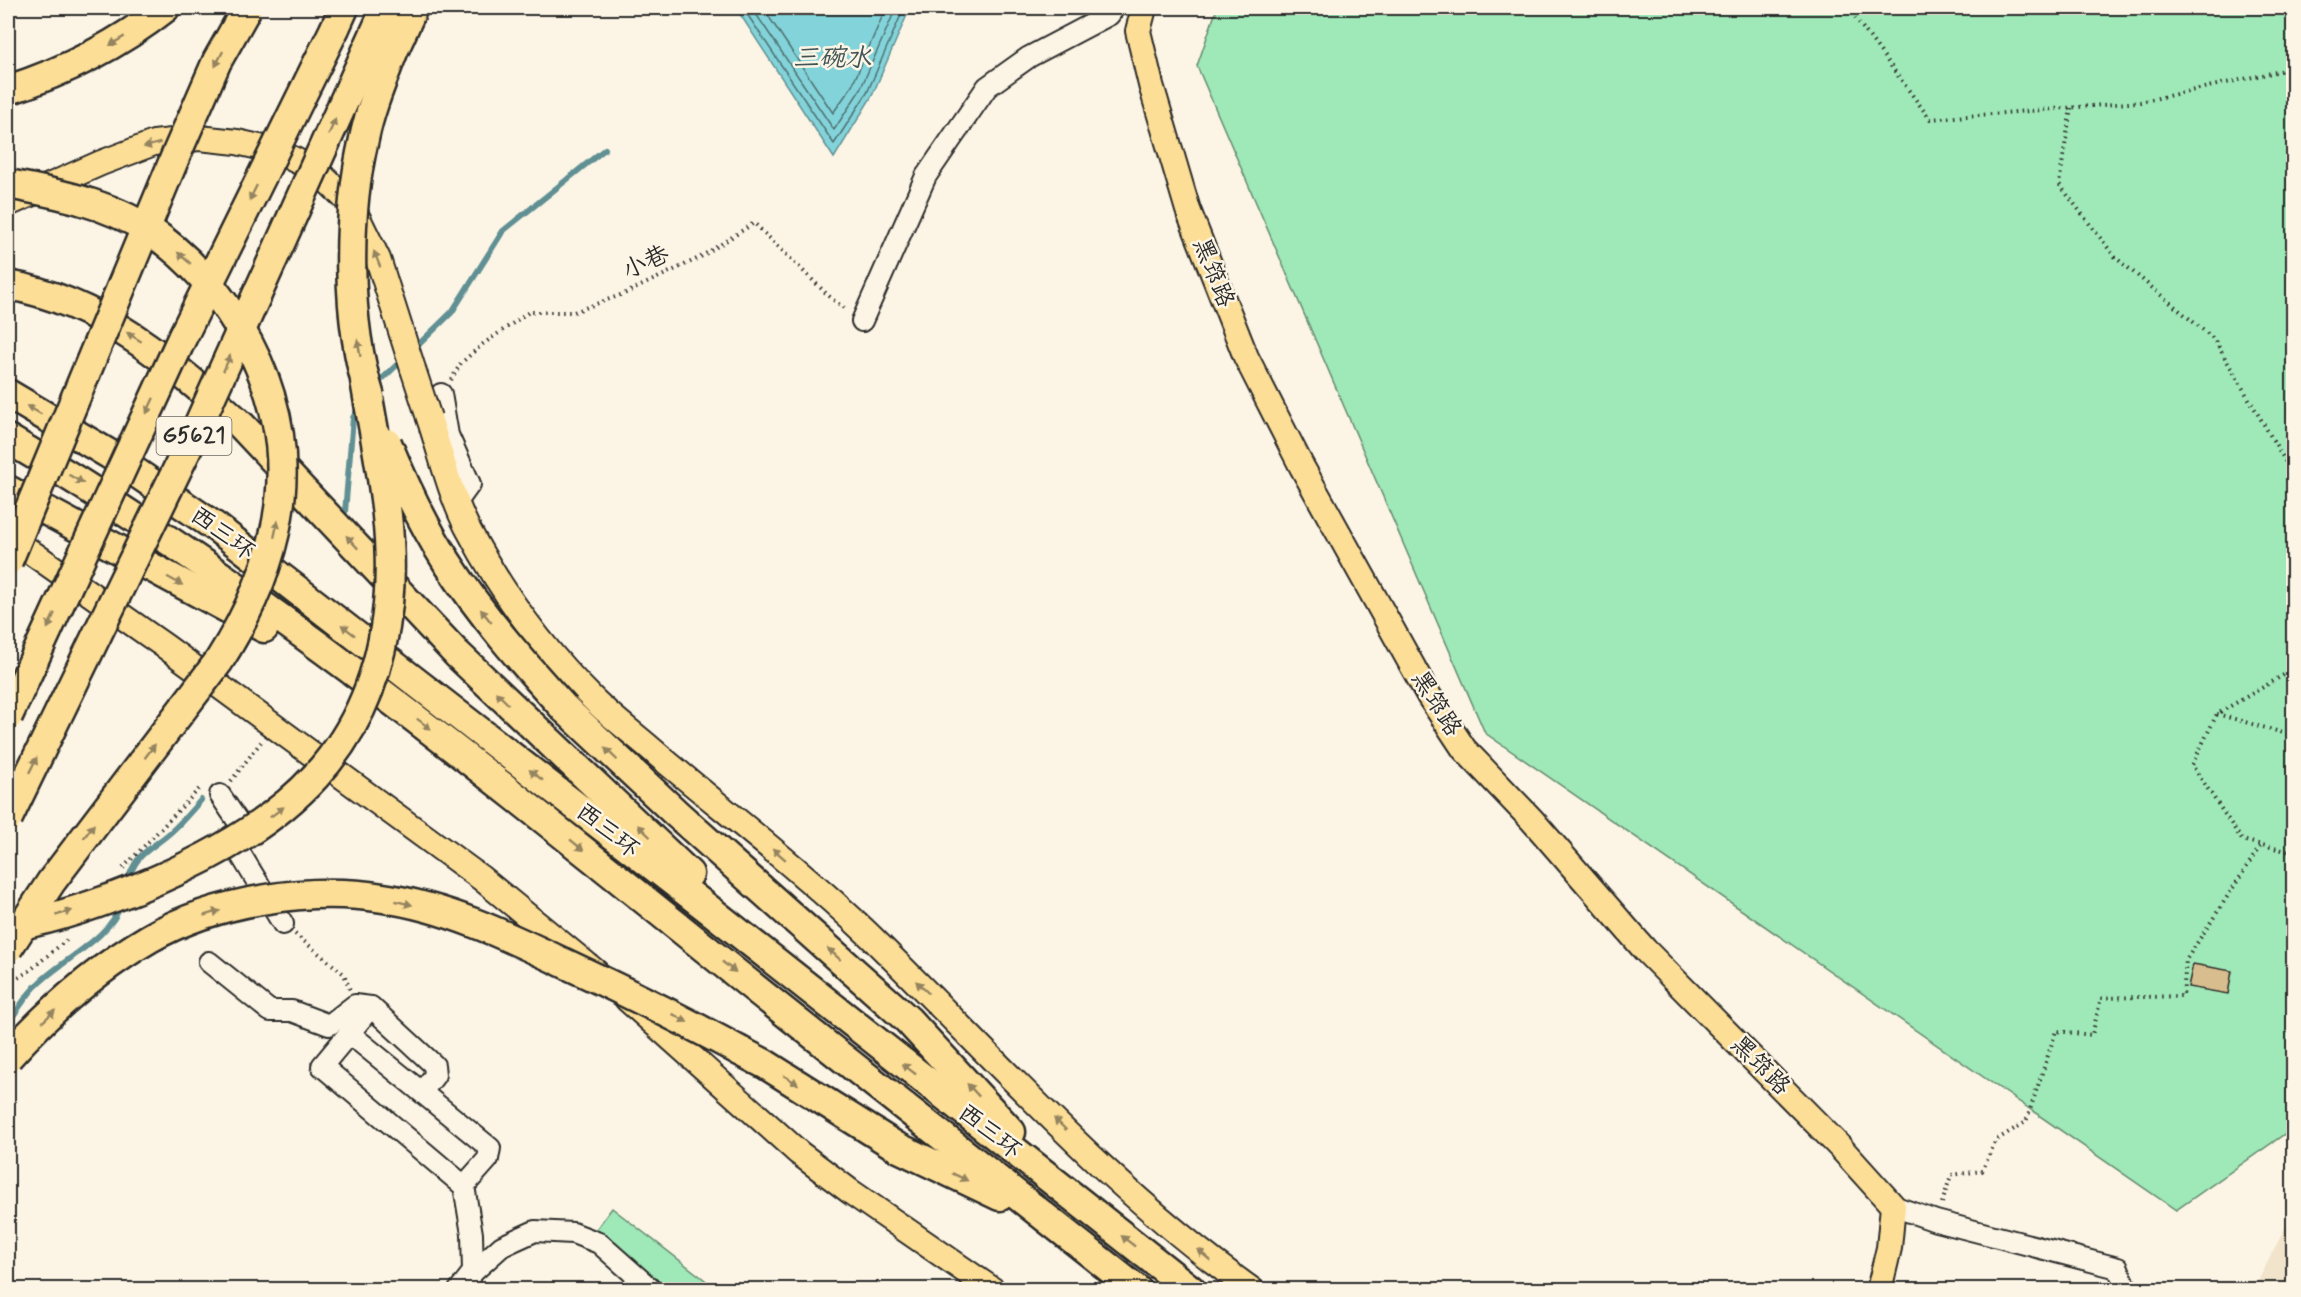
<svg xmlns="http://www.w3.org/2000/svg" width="2301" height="1297" font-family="Mynerve,'LXGW WenKai TC',sans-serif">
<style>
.built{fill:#f1e4cb}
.green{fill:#9fe8b7;stroke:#658a71;stroke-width:1.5}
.water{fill:#83d4da;stroke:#609094;stroke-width:1.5}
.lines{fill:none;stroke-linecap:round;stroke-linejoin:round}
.shore{stroke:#4e6f71;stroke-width:1.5}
.stream{stroke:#609094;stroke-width:6}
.building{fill:#d8be8e;stroke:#2b2b2b;stroke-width:1.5}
.minor-casing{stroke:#2b2b2b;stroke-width:24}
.major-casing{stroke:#2b2b2b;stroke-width:28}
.highway-casing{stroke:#2b2b2b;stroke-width:33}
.path{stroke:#2b2b2b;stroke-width:4;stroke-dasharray:1.5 4.5;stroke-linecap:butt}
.minor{stroke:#fcf5e5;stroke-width:20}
.major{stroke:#fdde96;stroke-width:24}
.highway{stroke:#fdde96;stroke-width:28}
.major-bridge-casing{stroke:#2b2b2b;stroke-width:28;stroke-linecap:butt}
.highway-bridge-casing{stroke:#2b2b2b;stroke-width:33;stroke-linecap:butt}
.major-bridge{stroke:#fdde96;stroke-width:24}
.highway-bridge{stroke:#fdde96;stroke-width:28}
.oneway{fill:#948460}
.labels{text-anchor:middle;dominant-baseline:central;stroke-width:5;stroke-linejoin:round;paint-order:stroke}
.shield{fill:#fcf5e5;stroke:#6a6863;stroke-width:1.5}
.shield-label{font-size:22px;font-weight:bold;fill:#2b2b2b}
.street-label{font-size:24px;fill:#2b2b2b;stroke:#fcf5e5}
.water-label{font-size:26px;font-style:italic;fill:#415557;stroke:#fcf5e5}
</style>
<rect width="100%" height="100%" fill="#fcf5e5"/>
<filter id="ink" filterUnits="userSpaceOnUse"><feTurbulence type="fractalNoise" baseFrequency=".0167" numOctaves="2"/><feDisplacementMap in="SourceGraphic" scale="12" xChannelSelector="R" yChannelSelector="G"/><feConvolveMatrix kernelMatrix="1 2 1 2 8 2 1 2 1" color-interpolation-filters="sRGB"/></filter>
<g filter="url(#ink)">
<path class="built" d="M 2293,1212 L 2293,1289 L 2254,1289 Z"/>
<g class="green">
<path d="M 1217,8 L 2293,8 L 2293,1128 L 2176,1210 L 1485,733 L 1197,66 Z"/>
<path d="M 612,1208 L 709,1283 L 704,1289 L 642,1289 L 584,1245 Z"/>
</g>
<path class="water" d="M 736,8 L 910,8 L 872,96 L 834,158 Z"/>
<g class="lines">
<g class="shore">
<path d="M 743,8 L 834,144 L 867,93 L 904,8"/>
<path d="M 752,8 L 834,130 L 860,90 L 896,8"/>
<path d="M 763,8 L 833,113 L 852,86 L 886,8"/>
</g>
<g class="stream">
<path d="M 413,350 L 452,312 L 503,231 L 605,149"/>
<path d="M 376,385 L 403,359"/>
<path d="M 345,512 L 353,418 L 359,407"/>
<path d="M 127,883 C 137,850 149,852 172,831 C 182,822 191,811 201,800"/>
<path d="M 8,1023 C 18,1010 27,993 40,982 C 64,959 111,937 121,904"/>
</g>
</g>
<path class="building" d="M 2193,964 L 2232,971 L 2228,994 L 2188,987 Z"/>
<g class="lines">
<defs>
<g id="minor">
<path d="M 862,321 L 926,176 L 987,87 L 1029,57 L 1109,15 L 1114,8"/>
<path d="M 441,394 L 448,435 L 470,484 L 457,502"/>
<path d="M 220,795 L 243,829 L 230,837 L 283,924"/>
<path d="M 209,962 L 270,1011 L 292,1011 L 329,1025 L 355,1005 L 371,1007 L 434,1065 L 435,1075 L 422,1092"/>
<path d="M 371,1007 L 322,1066 L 464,1186 L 472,1234 L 473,1272"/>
<path d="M 349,1033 L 490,1148 L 488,1159 L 464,1186"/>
<path d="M 1893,1206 L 1936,1221 L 2118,1268 L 2127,1290"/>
<path d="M 459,1290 L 473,1272 L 502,1246 L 535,1231 L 573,1233 L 599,1243 L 652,1290"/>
</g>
<g id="major">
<path d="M 1144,8 L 1138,31 L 1151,85 L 1188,210 L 1246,357 L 1302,467 L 1429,696 L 1464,749 L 1532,820 L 1645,950 L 1839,1146 L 1893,1206 L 1889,1248 L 1879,1290"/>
<path d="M 8,204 L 101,163 L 154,143 L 199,138 L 237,142 L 277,151 L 317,171 L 351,204 L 378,259 L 413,369"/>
<path d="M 429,418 C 441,454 450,493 467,527 C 500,590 543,650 593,699 C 613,719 637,736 658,755 C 728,814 801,870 867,933 C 990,1053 1111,1191 1252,1290"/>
<path d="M 8,536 L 166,647 L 481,878 L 596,972"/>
<path d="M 627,999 L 799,1153 L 851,1192 L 993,1290"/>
</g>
<g id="highway">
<path d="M 335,28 L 344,8"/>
<path d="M 368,48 L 386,8"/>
<path d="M 393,52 L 413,8"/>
<path d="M 8,90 C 64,72 118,45 165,8"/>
<path d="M 8,285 C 101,301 174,364 242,426 L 457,654 L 689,874"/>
<path d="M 8,394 L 109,454 L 217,528 L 715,914 L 1191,1290"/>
<path d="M 8,439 C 251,582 471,760 691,937 C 838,1056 989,1172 1137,1290"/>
<path d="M 8,490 L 264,628"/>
<path d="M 565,709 L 678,815 L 908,1020 L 1011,1132"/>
<path d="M 740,1051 L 765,1064 L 897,1147 L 1000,1196"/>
</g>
</defs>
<use href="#minor" class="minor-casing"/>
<use href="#major" class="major-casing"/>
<use href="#highway" class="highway-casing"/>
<g class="path">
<path d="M 1848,8 L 1930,119 L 2140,102 L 2294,68"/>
<path d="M 2071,108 L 2059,184 L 2115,257 L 2214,339 L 2294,476"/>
<path d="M 451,380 L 461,363 L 483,344 L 529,312 L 574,312 L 626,293 L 699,258 L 754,223 L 832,299 L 847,310"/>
<path d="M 2294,669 L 2217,714 L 2192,765 L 2242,840 L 2294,853"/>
<path d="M 2217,714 L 2294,736"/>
<path d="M 231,781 L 261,742"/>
<path d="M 123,868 L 201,787"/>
<path d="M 295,934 L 344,974 L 350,990"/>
<path d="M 8,984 L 29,971 L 69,938"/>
<path d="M 1942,1203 L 1951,1175 L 1982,1171 L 1996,1140 L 2026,1122 L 2056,1031 L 2092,1035 L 2101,998 L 2183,996 L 2186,960 L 2261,845"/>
</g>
<use href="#minor" class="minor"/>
<use href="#major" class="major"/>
<use href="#highway" class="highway"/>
<defs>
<path id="major-bridge" d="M 413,369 L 429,418"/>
<g id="highway-bridge">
<path d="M 8,184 C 56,193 107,203 149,230 C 186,255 215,287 238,325 C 308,440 288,552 219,661 L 51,882 L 8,948"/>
<path d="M 370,397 C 346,321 346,216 364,139 C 370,109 382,81 393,52"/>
<path d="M 387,443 C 404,484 423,525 447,562 C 481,615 523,663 565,709"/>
<path d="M 8,561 L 176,155 L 217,61 L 247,8"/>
<path d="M 8,716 L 182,338 L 335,28"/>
<path d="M 8,818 L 193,437 L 368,48"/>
<path d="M 15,926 C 64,917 112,899 157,880 C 286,824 374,751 388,604 C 396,529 377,453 365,380"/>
<path d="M 8,1057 C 48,1012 97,969 150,938 C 215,901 309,886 383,898 C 446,907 505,935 562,962 C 622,990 682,1019 740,1051"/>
</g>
</defs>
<use href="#major-bridge" class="major-bridge-casing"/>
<use href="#highway-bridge" class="highway-bridge-casing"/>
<use href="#major-bridge" class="major-bridge"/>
<use href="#highway-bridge" class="highway-bridge"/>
</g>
<defs><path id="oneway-solid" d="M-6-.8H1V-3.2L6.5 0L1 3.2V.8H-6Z" transform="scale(1.5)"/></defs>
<g class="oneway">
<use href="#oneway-solid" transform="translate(117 41) rotate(149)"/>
<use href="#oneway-solid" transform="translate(219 59) rotate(117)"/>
<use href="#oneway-solid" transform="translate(332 127) rotate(-66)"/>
<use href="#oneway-solid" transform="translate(152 145) rotate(165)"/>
<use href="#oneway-solid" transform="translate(253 193) rotate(116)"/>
<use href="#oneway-solid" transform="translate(184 258) rotate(-139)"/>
<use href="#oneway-solid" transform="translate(377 259) rotate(-112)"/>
<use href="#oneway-solid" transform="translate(134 337) rotate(-148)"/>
<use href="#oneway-solid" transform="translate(359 348) rotate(-99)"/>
<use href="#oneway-solid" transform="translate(227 363) rotate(-66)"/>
<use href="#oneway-solid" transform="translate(150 406) rotate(115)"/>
<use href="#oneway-solid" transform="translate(34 410) rotate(-150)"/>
<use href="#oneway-solid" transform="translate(76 479) rotate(30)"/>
<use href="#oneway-solid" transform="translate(276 529) rotate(-78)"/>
<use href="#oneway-solid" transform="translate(352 542) rotate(-133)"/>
<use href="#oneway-solid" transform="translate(175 581) rotate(28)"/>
<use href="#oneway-solid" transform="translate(486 616) rotate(-129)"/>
<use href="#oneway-solid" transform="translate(51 621) rotate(115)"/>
<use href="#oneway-solid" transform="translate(348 630) rotate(-142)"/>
<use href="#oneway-solid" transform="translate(502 698) rotate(-136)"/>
<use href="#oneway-solid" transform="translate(424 724) rotate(37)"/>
<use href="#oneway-solid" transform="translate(150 751) rotate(-53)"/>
<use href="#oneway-solid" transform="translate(611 754) rotate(-136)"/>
<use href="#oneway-solid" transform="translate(33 765) rotate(-64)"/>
<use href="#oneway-solid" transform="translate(536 775) rotate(-142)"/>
<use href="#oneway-solid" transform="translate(277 812) rotate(-37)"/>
<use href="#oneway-solid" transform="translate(89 831) rotate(-53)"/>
<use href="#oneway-solid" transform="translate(644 831) rotate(-136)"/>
<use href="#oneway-solid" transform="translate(577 845) rotate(39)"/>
<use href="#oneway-solid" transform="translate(779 854) rotate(-139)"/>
<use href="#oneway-solid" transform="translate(404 903) rotate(14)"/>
<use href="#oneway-solid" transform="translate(64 913) rotate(-16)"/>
<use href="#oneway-solid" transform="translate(212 913) rotate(-17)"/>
<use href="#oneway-solid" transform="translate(834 954) rotate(-138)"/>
<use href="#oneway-solid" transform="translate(729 967) rotate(38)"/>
<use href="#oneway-solid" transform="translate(922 987) rotate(-136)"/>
<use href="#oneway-solid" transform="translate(49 1016) rotate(-43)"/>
<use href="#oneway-solid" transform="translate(680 1018) rotate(29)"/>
<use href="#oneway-solid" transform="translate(909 1069) rotate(-142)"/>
<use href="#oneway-solid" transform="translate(791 1080) rotate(32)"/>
<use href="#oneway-solid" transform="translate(973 1090) rotate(-133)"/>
<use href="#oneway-solid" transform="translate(1060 1124) rotate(-136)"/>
<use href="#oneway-solid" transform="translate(960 1177) rotate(26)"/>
<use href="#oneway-solid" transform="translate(1128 1241) rotate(-142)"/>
<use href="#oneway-solid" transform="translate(1204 1255) rotate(-140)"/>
</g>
</g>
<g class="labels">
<rect class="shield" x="156.5" y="417" width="75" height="38" rx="4.5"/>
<g class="shield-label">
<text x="194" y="436">G5621</text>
</g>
<g class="street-label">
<text transform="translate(646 263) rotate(-25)">小巷</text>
<text transform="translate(1213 273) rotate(68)">黑筇路</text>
<text transform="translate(222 534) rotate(36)">西三环</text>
<text transform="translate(1436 704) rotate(58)">黑筇路</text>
<text transform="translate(607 831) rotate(38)">西三环</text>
<text transform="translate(1760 1066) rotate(45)">黑筇路</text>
<text transform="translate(989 1132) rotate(38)">西三环</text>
</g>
<g class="water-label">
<text x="832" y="59">三碗水</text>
</g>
</g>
<rect width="2301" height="1297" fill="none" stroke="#fcf5e5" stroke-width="30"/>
<rect x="15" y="15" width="2271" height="1267" fill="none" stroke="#2b2b2b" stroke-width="2" filter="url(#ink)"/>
</svg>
